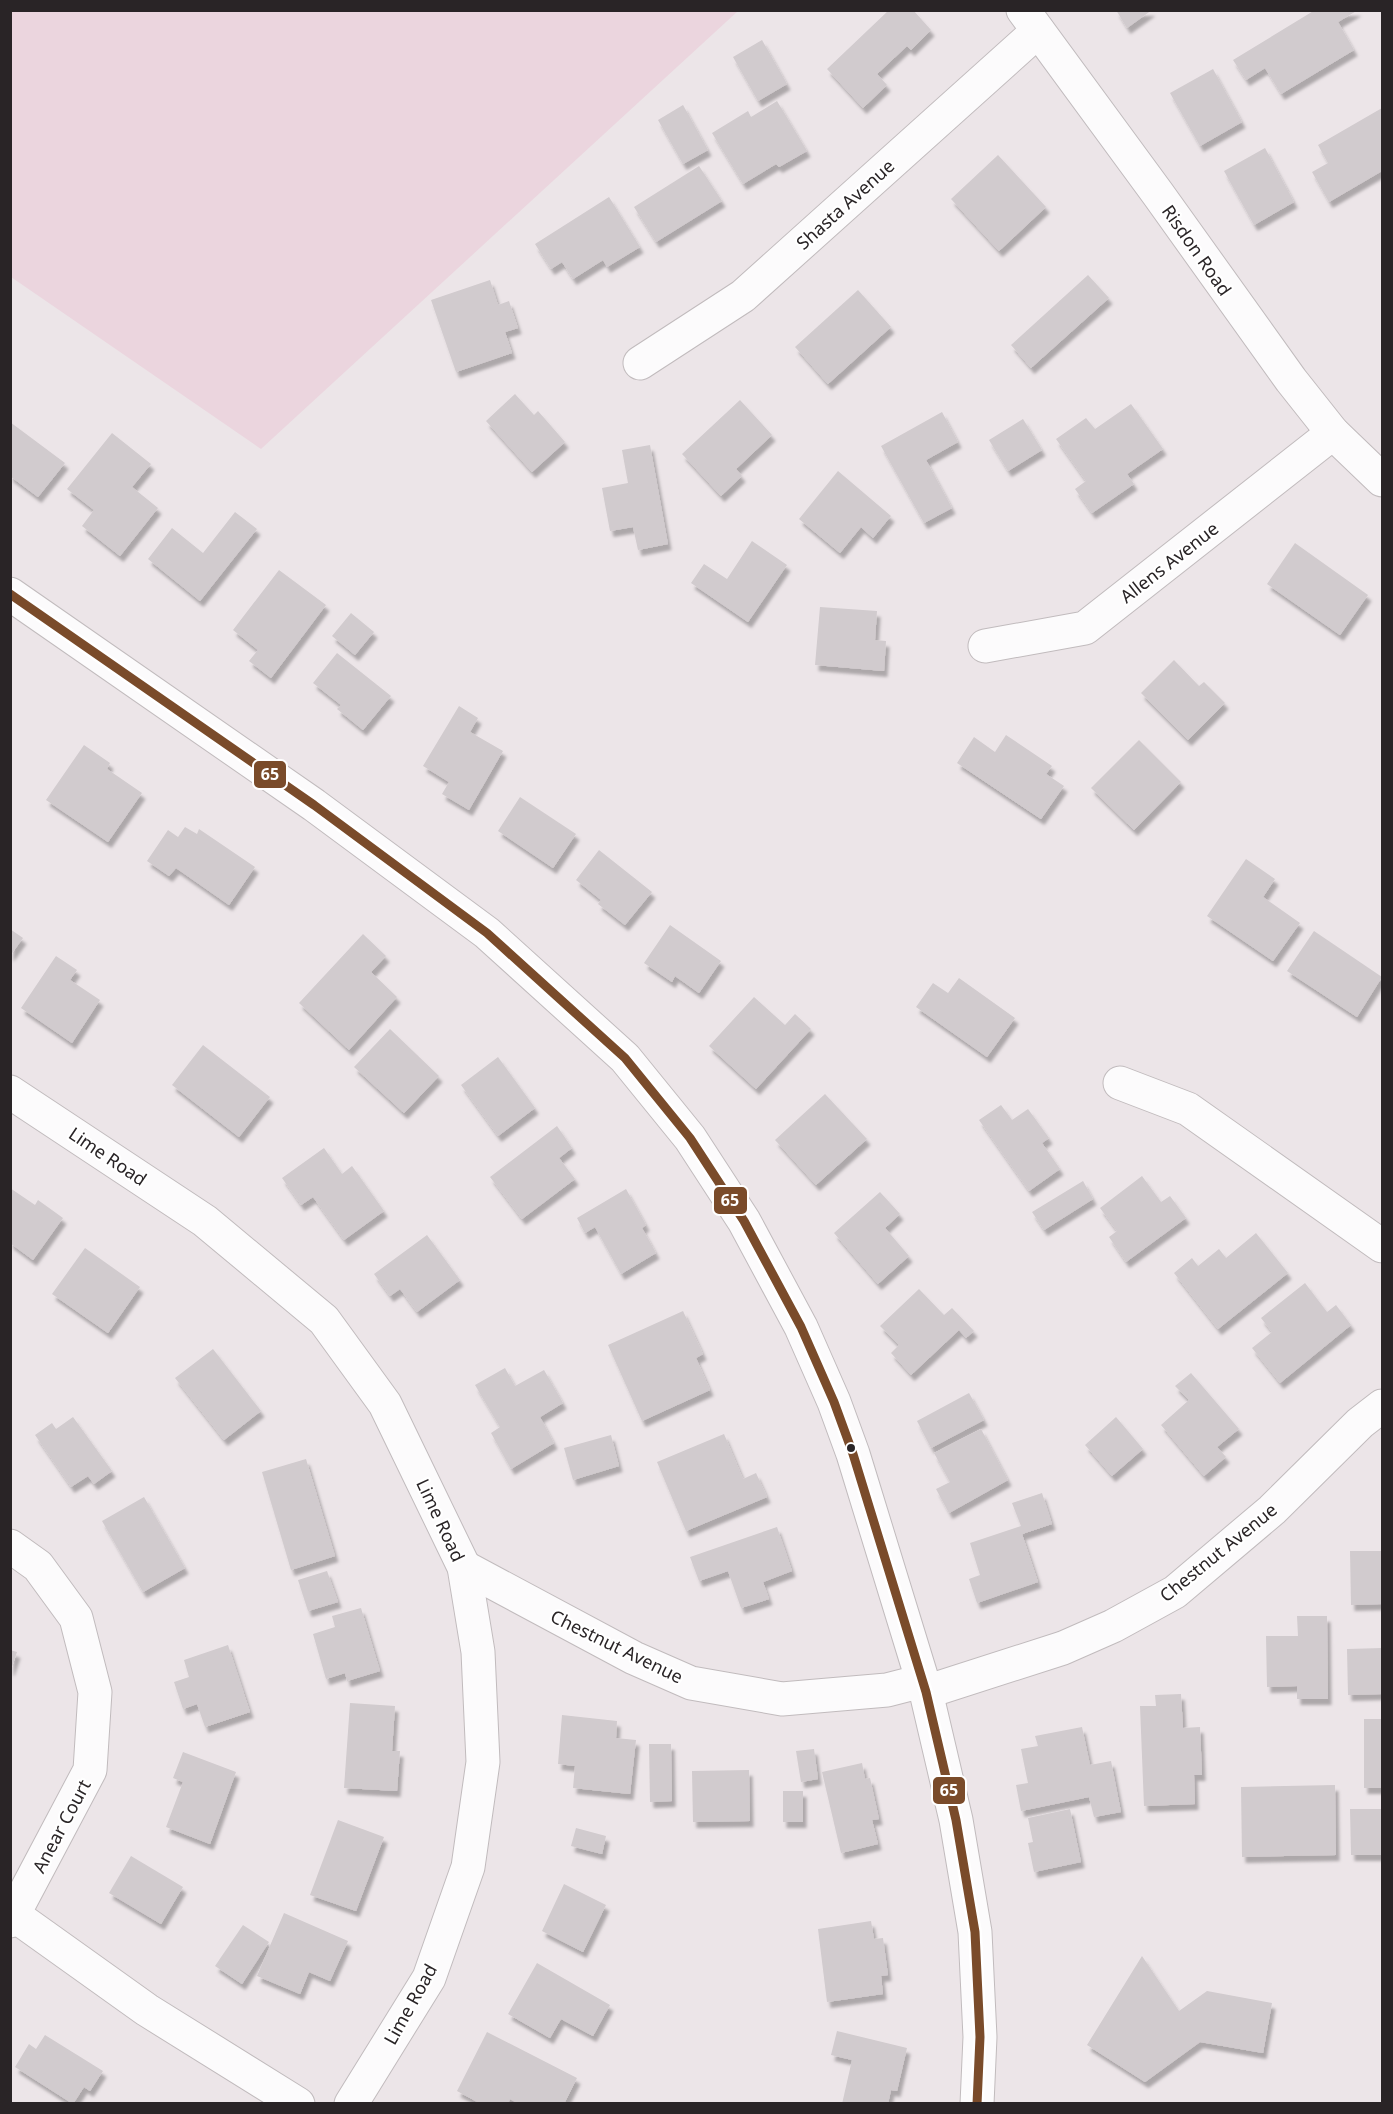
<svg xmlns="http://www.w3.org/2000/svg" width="1393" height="2114" font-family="'Noto Sans',sans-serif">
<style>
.green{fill:#ebd5de}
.building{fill:#d1cbce;filter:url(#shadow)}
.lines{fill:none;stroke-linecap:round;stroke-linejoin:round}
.minor-casing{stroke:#c1bbbd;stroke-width:35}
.minor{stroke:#fcfbfc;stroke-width:33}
.bus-1-casing{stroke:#fff;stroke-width:14}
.bus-1{stroke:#7a4b2a;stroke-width:9}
.bus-dot{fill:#292426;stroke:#fff;stroke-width:2}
.labels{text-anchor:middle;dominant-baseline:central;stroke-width:4.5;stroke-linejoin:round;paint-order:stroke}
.street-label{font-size:18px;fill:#292426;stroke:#fff}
.line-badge{stroke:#fff;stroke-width:2}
.badge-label{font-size:16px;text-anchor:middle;font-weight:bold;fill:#fff}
</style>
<defs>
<filter id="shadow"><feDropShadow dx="3.5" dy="6" stdDeviation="1.5" flood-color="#0004"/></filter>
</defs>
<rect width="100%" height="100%" fill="#ece5e8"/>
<path class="green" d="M 11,10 L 738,10 L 738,11 L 261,449 L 11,277 Z"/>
<g class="building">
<path d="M 889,10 L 913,10 L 931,30 L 911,50 L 907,46 L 877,74 L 887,85 L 863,108 L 827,69 Z"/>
<path d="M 1116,10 L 1152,10 L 1127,28 Z"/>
<path d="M 1315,10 L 1358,10 L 1338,22 L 1354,50 L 1281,94 L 1265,68 L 1246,80 L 1233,60 Z"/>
<path d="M 762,40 L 787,84 L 758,101 L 733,57 Z"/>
<path d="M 1213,69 L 1242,122 L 1200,146 L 1170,93 Z"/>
<path d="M 777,101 L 807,151 L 779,167 L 776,164 L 743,184 L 712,133 L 748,111 L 751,117 Z"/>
<path d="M 683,105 L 708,150 L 683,164 L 658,120 Z"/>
<path d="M 1382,108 L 1382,171 L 1329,202 L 1312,172 L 1328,163 L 1318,145 Z"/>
<path d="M 1265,148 L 1294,202 L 1254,225 L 1224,171 Z"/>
<path d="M 998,155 L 1046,207 L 999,251 L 951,199 Z"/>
<path d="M 699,166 L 722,201 L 656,242 L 634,207 Z"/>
<path d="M 609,197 L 640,247 L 607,267 L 603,260 L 573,279 L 562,262 L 551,269 L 535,244 Z"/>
<path d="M 1088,275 L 1109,298 L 1031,368 L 1011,345 Z"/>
<path d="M 490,280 L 498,305 L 509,301 L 518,328 L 505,332 L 512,353 L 456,372 L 431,300 Z"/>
<path d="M 858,290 L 891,327 L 828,384 L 795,347 Z"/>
<path d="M 515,394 L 534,415 L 538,411 L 565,442 L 532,472 L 486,421 Z"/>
<path d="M 740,400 L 772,435 L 736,469 L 742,476 L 721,496 L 682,454 Z"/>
<path d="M 1131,404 L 1163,449 L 1127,474 L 1134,484 L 1092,513 L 1075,489 L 1086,481 L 1056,439 L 1086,418 L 1095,429 Z"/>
<path d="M 942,412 L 958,442 L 926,460 L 952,508 L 924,523 L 881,446 Z"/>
<path d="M 1023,419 L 1042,450 L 1008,471 L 989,440 Z"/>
<path d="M 10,422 L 65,463 L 38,497 L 10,476 Z"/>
<path d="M 112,433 L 151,464 L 132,487 L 158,508 L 120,556 L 82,526 L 94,510 L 67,489 Z"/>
<path d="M 650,445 L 668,544 L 638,550 L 633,527 L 610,531 L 602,488 L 628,483 L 622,450 Z"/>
<path d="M 838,471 L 891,516 L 873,538 L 861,527 L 840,553 L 799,519 Z"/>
<path d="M 235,512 L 257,529 L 200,601 L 148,559 L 172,528 L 203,553 Z"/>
<path d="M 752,541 L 787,565 L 748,622 L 691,583 L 704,564 L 727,579 Z"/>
<path d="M 1295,543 L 1368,595 L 1340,635 L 1267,584 Z"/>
<path d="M 279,570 L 326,605 L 271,678 L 249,661 L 258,650 L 233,630 Z"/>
<path d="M 820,607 L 877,611 L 875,640 L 886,641 L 884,671 L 815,665 Z"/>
<path d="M 351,613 L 374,632 L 355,655 L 332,636 Z"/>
<path d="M 337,653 L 391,696 L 363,730 L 337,709 L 341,705 L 313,683 Z"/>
<path d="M 1174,660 L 1199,686 L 1204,682 L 1225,703 L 1188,740 L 1141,693 Z"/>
<path d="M 459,706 L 478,718 L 470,732 L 503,751 L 469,810 L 442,794 L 449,782 L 423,766 Z"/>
<path d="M 1006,735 L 1052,766 L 1046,774 L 1064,786 L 1041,819 L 957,763 L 974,737 L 995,752 Z"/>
<path d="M 1139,740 L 1181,782 L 1134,830 L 1091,788 Z"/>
<path d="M 84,745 L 110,763 L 107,769 L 142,793 L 108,842 L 46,800 Z"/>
<path d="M 520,797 L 576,834 L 553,868 L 498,831 Z"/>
<path d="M 185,827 L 197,834 L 199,829 L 255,867 L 229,905 L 176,868 L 169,876 L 147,861 L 168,830 L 178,837 Z"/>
<path d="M 599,850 L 652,892 L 625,925 L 598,904 L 601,900 L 576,880 Z"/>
<path d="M 1246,859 L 1275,879 L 1263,897 L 1300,923 L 1273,961 L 1207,916 Z"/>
<path d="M 670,925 L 721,961 L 699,993 L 675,976 L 672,982 L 644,963 Z"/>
<path d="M 10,929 L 23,938 L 10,956 Z"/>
<path d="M 1314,931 L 1382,977 L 1357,1017 L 1287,971 Z"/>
<path d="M 363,934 L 386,956 L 371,972 L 397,997 L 349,1050 L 299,1003 Z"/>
<path d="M 56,956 L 77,970 L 70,980 L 100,1000 L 72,1043 L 21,1008 Z"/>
<path d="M 959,978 L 1015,1018 L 987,1057 L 916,1007 L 933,983 L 948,993 Z"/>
<path d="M 754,997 L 785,1025 L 795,1014 L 811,1029 L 756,1089 L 709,1046 Z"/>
<path d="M 390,1029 L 439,1076 L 404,1113 L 354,1067 Z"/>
<path d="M 203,1045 L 270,1097 L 239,1137 L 172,1085 Z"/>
<path d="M 498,1057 L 535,1108 L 498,1136 L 461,1085 Z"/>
<path d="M 825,1094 L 867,1139 L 816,1185 L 775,1140 Z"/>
<path d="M 1001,1105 L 1012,1120 L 1028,1109 L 1049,1138 L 1042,1143 L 1060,1169 L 1029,1191 L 979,1120 Z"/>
<path d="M 557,1126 L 572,1148 L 559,1158 L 575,1179 L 522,1219 L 490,1177 Z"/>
<path d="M 324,1148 L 342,1174 L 352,1166 L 384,1211 L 344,1240 L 313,1197 L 301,1205 L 282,1178 Z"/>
<path d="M 1142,1176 L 1161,1202 L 1170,1196 L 1186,1218 L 1126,1262 L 1109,1237 L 1117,1231 L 1100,1208 Z"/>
<path d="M 1083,1181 L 1093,1199 L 1044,1230 L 1032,1212 Z"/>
<path d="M 10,1188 L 35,1205 L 38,1200 L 63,1218 L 33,1260 L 10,1243 Z"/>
<path d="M 626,1189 L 646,1225 L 642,1228 L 656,1253 L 621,1274 L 595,1227 L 585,1233 L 577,1218 Z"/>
<path d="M 880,1192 L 900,1214 L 885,1228 L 909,1256 L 878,1284 L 834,1233 Z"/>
<path d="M 1256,1233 L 1288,1273 L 1218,1329 L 1174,1273 L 1192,1258 L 1198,1266 L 1219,1249 L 1226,1258 Z"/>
<path d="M 427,1235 L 460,1280 L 417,1312 L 400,1289 L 390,1296 L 374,1274 Z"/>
<path d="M 85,1248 L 140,1287 L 108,1333 L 52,1294 Z"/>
<path d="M 1305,1283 L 1327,1312 L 1336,1305 L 1351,1325 L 1280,1383 L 1252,1348 L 1272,1332 L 1261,1318 Z"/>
<path d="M 919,1289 L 944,1315 L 952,1308 L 974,1331 L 966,1338 L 959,1330 L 911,1375 L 891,1353 L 899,1345 L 880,1326 Z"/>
<path d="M 683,1311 L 703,1354 L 696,1358 L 710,1390 L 642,1421 L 608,1345 Z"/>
<path d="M 213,1349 L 261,1411 L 224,1440 L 175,1378 Z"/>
<path d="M 505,1368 L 515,1386 L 544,1370 L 563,1403 L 540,1417 L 554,1443 L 511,1469 L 491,1433 L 500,1427 L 475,1385 Z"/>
<path d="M 1191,1373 L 1239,1429 L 1217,1447 L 1226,1457 L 1204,1476 L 1161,1425 L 1189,1400 L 1175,1386 Z"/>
<path d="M 969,1393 L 984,1420 L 931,1448 L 917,1421 Z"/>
<path d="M 73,1417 L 112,1471 L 94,1484 L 88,1476 L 71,1487 L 35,1435 L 52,1423 L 56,1429 Z"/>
<path d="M 1116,1417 L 1143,1449 L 1112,1476 L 1085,1445 Z"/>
<path d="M 981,1429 L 1008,1480 L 949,1513 L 936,1489 L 950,1482 L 934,1453 Z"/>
<path d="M 724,1434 L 743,1479 L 756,1473 L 767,1497 L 686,1531 L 657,1462 Z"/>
<path d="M 611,1435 L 619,1466 L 573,1480 L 564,1448 Z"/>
<path d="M 306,1459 L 335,1556 L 291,1570 L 262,1472 Z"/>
<path d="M 1042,1493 L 1052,1524 L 1022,1534 L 1038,1582 L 977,1603 L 969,1579 L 980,1575 L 970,1543 L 1021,1526 L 1012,1503 Z"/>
<path d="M 144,1497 L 185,1568 L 143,1592 L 102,1521 Z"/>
<path d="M 777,1527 L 792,1571 L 763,1582 L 769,1599 L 741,1608 L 728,1571 L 699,1581 L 690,1557 Z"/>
<path d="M 1350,1551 L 1382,1551 L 1382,1604 L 1351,1605 Z"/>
<path d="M 327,1571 L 338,1602 L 308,1611 L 298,1580 Z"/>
<path d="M 361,1608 L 380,1671 L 347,1681 L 345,1673 L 326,1679 L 313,1634 L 335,1627 L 332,1616 Z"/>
<path d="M 1297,1616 L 1327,1616 L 1328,1699 L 1297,1699 L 1297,1686 L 1267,1687 L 1266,1636 L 1298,1636 Z"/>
<path d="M 228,1645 L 250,1712 L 205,1727 L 197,1704 L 183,1709 L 174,1682 L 189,1677 L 184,1660 Z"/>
<path d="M 1382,1648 L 1382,1694 L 1348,1695 L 1347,1649 Z"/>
<path d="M 10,1650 L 17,1652 L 11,1670 L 10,1670 Z"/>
<path d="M 1181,1694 L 1183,1728 L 1200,1727 L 1202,1775 L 1194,1775 L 1195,1804 L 1144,1806 L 1140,1706 L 1156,1706 L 1155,1695 Z"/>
<path d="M 350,1703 L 395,1706 L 392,1751 L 400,1751 L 397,1791 L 344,1788 Z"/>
<path d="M 562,1715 L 617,1721 L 616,1738 L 636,1740 L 630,1794 L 573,1788 L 575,1766 L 558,1764 Z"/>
<rect x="1364" y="1719" width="18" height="69"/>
<path d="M 1082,1727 L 1090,1765 L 1111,1761 L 1121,1812 L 1094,1817 L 1089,1797 L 1021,1811 L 1016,1785 L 1028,1783 L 1021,1749 L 1038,1746 L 1035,1736 Z"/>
<path d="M 649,1744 L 671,1744 L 672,1801 L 650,1802 Z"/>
<path d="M 814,1749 L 818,1779 L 801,1782 L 796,1751 Z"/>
<path d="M 183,1752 L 236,1772 L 210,1844 L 166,1827 L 183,1782 L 173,1778 Z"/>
<path d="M 862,1763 L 865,1779 L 870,1778 L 879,1819 L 872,1820 L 878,1844 L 841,1853 L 822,1772 Z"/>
<path d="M 749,1770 L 750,1821 L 693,1822 L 692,1771 Z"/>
<path d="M 1335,1785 L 1336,1855 L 1242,1857 L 1241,1787 Z"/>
<rect x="783" y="1791" width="20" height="31"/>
<path d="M 1070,1809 L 1081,1862 L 1034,1872 L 1028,1843 L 1033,1842 L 1028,1818 Z"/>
<path d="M 1350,1809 L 1382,1809 L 1382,1855 L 1351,1855 Z"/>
<path d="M 338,1820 L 384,1837 L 356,1911 L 310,1895 Z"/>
<path d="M 576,1828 L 606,1836 L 602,1854 L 571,1846 Z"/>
<path d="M 131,1856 L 183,1887 L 161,1924 L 109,1893 Z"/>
<path d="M 564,1884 L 606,1905 L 583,1952 L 542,1931 Z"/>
<path d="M 284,1913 L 348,1941 L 330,1981 L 309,1972 L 300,1994 L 257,1976 Z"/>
<path d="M 871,1921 L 874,1939 L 883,1938 L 888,1975 L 881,1976 L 883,1994 L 827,2002 L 818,1929 Z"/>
<path d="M 243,1925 L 269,1942 L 242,1984 L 215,1966 Z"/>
<path d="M 1142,1956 L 1179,2011 L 1207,1991 L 1272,2003 L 1263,2053 L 1200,2042 L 1145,2082 L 1087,2045 Z"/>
<path d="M 537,1963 L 610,2005 L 593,2036 L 561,2019 L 550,2038 L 508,2014 Z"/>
<path d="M 837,2031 L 907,2048 L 897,2091 L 891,2090 L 888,2104 L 842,2104 L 852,2060 L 831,2055 Z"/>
<path d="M 487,2032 L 577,2078 L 564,2104 L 550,2102 L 549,2104 L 519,2104 L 510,2099 L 508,2104 L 481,2104 L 457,2091 Z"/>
<path d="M 45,2035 L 103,2071 L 90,2091 L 84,2087 L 73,2104 L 15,2067 L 29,2044 L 36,2049 Z"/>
</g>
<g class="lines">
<defs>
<g id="minor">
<path d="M 1023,10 L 1158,194 L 1291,380 L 1333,433 L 1382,480"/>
<path d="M 640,363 L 743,296 L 1038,31"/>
<path d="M 10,594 L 314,805 L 487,933 L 625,1058 L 690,1138 L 744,1221 L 801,1327 L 834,1402 L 853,1454 L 926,1692 L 956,1820 L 975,1932 L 980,2037 L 977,2104"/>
<path d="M 985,646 L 1085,628 L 1333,433"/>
<path d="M 1120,1083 L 1188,1109 L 1382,1246"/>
<path d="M 10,1092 L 205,1221 L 324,1320 L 385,1404 L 464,1567 L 478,1652 L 483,1762 L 468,1867 L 429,1978 L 351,2104"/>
<path d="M 10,1546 L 38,1566 L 76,1618 L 95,1692 L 90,1770 L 10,1921"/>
<path d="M 464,1567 L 634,1658 L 691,1683 L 782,1699 L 887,1690 L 922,1681"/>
<path d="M 926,1692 L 1063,1648 L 1113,1626 L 1175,1592 L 1272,1510 L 1360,1423 L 1382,1406"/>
<path d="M 14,1915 L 147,2010 L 298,2104"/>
</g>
</defs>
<use href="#minor" class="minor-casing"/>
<use href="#minor" class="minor"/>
<defs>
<path id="bus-1" d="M 10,594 L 314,805 L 487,933 L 625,1058 L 690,1138 L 744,1221 L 801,1327 L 834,1402 L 853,1454 L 926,1692 L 956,1820 L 975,1932 L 980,2037 L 977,2104"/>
</defs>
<use href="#bus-1" class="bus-1-casing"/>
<use href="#bus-1" class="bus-1"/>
</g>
<circle class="bus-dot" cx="851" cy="1448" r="5"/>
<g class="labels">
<g class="street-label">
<text transform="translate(845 204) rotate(-42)">Shasta Avenue</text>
<text transform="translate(1197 250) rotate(55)">Risdon Road</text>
<text transform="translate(1169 562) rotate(-38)">Allens Avenue</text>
<text transform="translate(108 1156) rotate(34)">Lime Road</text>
<text transform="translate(441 1520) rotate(65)">Lime Road</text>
<text transform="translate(1218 1552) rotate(-39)">Chestnut Avenue</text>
<text transform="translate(617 1646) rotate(26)">Chestnut Avenue</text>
<text transform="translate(61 1826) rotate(-62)">Anear Court</text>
<text transform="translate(410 2004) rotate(-61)">Lime Road</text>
</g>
</g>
<g class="line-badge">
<rect x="253" y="760" width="34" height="29" rx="6" fill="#7a4b2a"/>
<rect x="713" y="1186" width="35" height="29" rx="6" fill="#7a4b2a"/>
<rect x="932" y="1776" width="34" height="29" rx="6" fill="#7a4b2a"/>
</g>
<g class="badge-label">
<text x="270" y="780">65</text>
<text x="730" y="1206">65</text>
<text x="949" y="1796">65</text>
</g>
<rect width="1393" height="2114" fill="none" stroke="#292426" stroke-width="24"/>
</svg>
